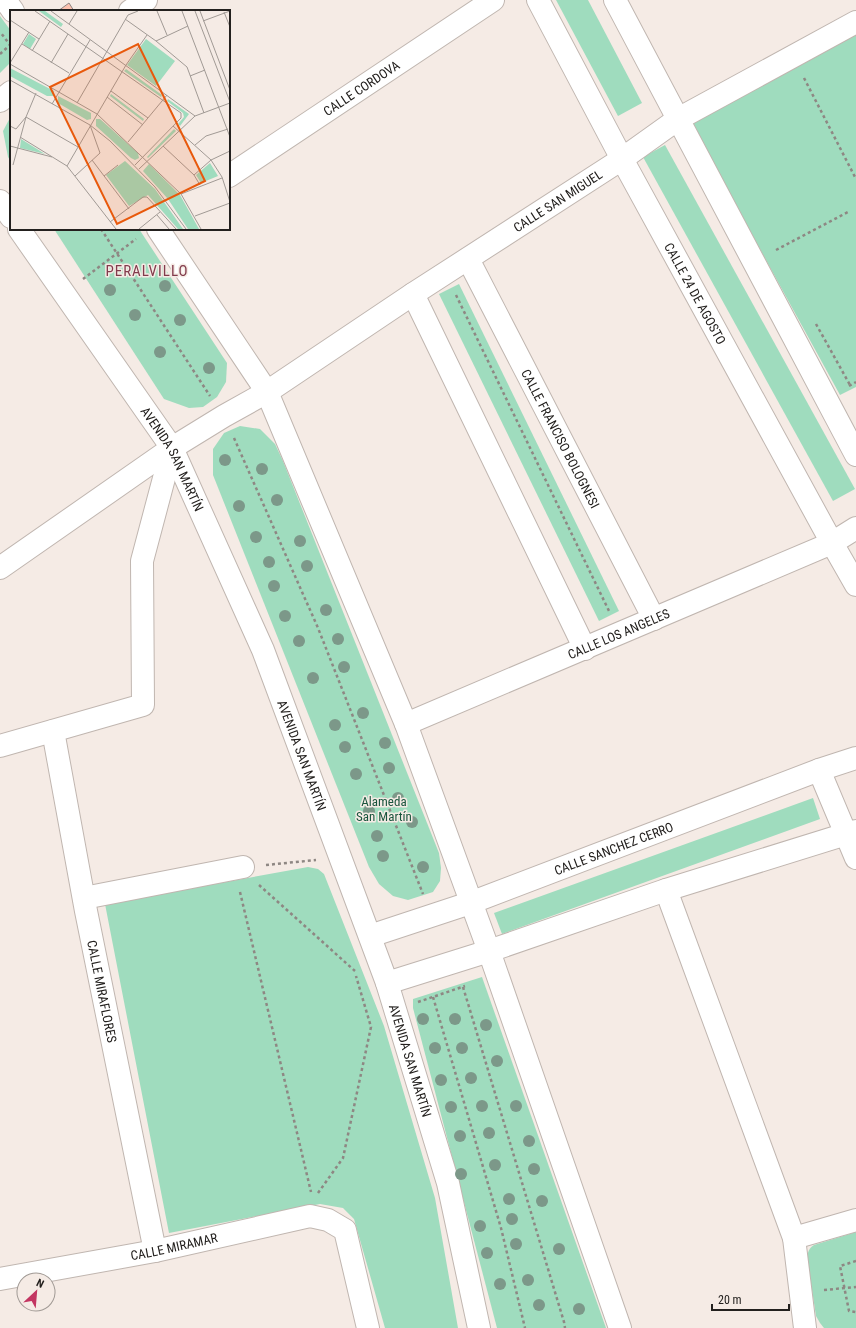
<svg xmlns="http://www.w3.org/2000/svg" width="856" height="1328" font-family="'Roboto Condensed',sans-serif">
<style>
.green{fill:#9fdcbe}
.building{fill:#fdc1af;stroke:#8e8481}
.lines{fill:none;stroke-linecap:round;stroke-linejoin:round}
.minor-casing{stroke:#c0b6b0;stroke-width:24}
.major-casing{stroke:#c0b6b0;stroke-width:24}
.path{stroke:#8e8783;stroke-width:2.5;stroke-dasharray:3 3;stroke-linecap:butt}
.minor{stroke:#fff;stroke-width:22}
.major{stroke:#fff;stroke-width:22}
.tree{fill:#7c9889}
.labels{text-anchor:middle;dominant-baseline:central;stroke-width:3;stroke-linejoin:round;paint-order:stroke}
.street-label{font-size:13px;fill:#23201e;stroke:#f5ebe5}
.park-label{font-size:13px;fill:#19553d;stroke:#f5ebe5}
.quarter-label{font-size:15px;letter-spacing:1px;fill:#823b4c;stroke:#f5ebe5}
.inset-road{fill:none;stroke:#a19a95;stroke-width:1}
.view{fill:#e8590c;fill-opacity:0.15;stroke:#e8590c;stroke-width:2}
.inset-edge{fill:none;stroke:#23201e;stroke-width:2}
</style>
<rect width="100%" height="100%" fill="#f5ebe5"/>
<g class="green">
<path d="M 556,0 L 588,0 L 642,103 L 618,116 Z"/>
<path d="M 0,16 L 11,31 L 11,62 L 0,73 Z"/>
<path d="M 856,34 L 856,387 L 840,395 L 689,120 Z"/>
<path d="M 11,116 L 11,162 L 8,157 L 3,131 Z"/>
<path d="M 665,145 L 855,489 L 833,501 L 643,157 Z"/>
<path d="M 54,229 L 139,229 L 227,363 L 226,382 L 217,397 L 203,407 L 189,408 L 164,399 Z"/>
<path d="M 459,284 L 619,611 L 599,621 L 439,294 Z"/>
<path d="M 240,426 L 260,429 L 275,444 L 283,461 L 439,853 L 441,868 L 440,881 L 433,892 L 408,900 L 393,896 L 379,884 L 369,867 L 213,475 L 213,449 L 224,433 Z"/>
<path d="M 813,798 L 820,819 L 502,934 L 494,913 Z"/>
<path d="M 308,867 L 318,869 L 324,874 L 384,1026 L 435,1198 L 458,1328 L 385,1328 L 354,1219 L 343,1208 L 320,1204 L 169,1233 L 105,904 Z"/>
<path d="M 482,977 L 606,1328 L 497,1328 L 413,1008 L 413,999 Z"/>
<path d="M 856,1232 L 856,1328 L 824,1328 L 820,1323 L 816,1316 L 807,1257 C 808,1252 809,1248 814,1245 Z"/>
</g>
<path class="building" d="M 69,3 L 74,11 L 58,11 Z"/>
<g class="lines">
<defs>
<g id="minor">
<path d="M 5,0 L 13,11"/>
<path id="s1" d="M 538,0 L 622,159 L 832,543 L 856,585"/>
<path d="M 615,0 L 856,455"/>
<path d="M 130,11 L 146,0"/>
<path d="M 0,101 L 11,92"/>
<path id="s2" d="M 229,176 L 493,0"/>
<path d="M 158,229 L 267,392 L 406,724 L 489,951 L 620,1328"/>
<path id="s3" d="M 468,259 L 654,619"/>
<path d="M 413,294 L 585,649"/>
<path id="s4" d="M 0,568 L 172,448 L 224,416 L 267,392 L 413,294 L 622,159 L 678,119 L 856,22"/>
<path id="s5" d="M 406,724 L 832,543 L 856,528"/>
<path id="s6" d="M 53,731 L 86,911 L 155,1251"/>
<path d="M 0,746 L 143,705 L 142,561 L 172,448"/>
<path d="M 819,770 L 856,858"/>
<path d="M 666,890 L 794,1238 L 805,1328"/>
<path d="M 84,898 L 243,867"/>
<path id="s7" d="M 370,936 L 470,903 L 819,770 L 856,758"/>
<path d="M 387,983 L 489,951 L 666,890 L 856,831"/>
<path d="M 794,1238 L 856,1220"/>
<path id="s8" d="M 0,1279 L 155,1251 L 310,1216 L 328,1220 L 345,1230 L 368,1328"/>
</g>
<g id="major">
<path d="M 0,201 L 11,217"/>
<path id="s9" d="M 19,229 L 172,448 L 263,650 L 387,983 L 448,1183 L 479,1328"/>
</g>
</defs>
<use href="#minor" class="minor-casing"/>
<use href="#major" class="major-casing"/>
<g class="path">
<path d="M 0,54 L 10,45 L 1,33"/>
<path d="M 804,78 L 856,179"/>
<path d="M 101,229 L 210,396"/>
<path d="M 776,250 L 848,212"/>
<path d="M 83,279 L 136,239"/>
<path d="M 456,295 L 609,611"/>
<path d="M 816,324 L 850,385"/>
<path d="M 849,386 L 856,382"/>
<path d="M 234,438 L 318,628 L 423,894"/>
<path d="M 266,865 L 316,860"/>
<path d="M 259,885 L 355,971"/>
<path d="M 240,892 L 311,1192"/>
<path d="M 463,987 L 564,1322 L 565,1328"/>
<path d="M 433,997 L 501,1228 L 525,1328"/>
<path d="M 418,1002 L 465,986"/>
<path d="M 318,1193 L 343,1158 L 371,1027 L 356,976"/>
<path d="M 856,1261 L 840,1266 L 849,1311 L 856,1312"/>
<path d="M 824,1290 L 856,1287"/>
</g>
<use href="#minor" class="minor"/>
<use href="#major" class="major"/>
</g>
<g class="tree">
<circle cx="165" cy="286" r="6"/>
<circle cx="110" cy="290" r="6"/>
<circle cx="135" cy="315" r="6"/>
<circle cx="180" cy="320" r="6"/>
<circle cx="160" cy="352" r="6"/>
<circle cx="209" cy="368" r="6"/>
<circle cx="225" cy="460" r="6"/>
<circle cx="262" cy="469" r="6"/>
<circle cx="277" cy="500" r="6"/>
<circle cx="239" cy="506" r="6"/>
<circle cx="256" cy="537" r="6"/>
<circle cx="300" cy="541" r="6"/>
<circle cx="269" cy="562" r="6"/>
<circle cx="307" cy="566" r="6"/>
<circle cx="274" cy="586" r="6"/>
<circle cx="326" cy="610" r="6"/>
<circle cx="285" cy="616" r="6"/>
<circle cx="338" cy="639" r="6"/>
<circle cx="299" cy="641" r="6"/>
<circle cx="344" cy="667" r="6"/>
<circle cx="313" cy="678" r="6"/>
<circle cx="363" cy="713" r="6"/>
<circle cx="335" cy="725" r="6"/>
<circle cx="385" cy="743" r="6"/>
<circle cx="345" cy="747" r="6"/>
<circle cx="389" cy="768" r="6"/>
<circle cx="356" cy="774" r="6"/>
<circle cx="398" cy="798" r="6"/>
<circle cx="369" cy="811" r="6"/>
<circle cx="412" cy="822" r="6"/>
<circle cx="377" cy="836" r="6"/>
<circle cx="383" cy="856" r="6"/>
<circle cx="423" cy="867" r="6"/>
<circle cx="423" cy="1019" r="6"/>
<circle cx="455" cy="1019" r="6"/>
<circle cx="486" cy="1025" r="6"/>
<circle cx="435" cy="1048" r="6"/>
<circle cx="462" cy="1048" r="6"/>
<circle cx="497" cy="1061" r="6"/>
<circle cx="471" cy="1078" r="6"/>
<circle cx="441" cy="1080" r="6"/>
<circle cx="482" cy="1106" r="6"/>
<circle cx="516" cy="1106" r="6"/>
<circle cx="451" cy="1107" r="6"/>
<circle cx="489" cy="1133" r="6"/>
<circle cx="460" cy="1136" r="6"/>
<circle cx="529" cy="1141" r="6"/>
<circle cx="495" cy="1165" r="6"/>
<circle cx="534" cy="1169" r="6"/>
<circle cx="461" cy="1174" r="6"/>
<circle cx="509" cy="1199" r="6"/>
<circle cx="542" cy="1201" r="6"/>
<circle cx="512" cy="1219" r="6"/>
<circle cx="480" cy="1226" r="6"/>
<circle cx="516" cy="1244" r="6"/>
<circle cx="559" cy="1249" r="6"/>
<circle cx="487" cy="1253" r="6"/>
<circle cx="528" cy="1280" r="6"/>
<circle cx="500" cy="1284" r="6"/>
<circle cx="539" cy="1305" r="6"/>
<circle cx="579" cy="1309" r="6"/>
</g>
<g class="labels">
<g class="street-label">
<text stroke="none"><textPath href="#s2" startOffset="159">CALLE CORDOVA</textPath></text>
<text stroke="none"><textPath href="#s4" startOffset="668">CALLE SAN MIGUEL</textPath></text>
<text stroke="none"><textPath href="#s1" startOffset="333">CALLE 24 DE AGOSTO</textPath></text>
<text stroke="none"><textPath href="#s3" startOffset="202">CALLE FRANCISO BOLOGNESI</textPath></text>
<text stroke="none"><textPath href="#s9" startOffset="277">AVENIDA SAN MARTÍN</textPath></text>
<text stroke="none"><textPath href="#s5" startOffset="231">CALLE LOS ANGELES</textPath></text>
<text stroke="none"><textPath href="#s9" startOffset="601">AVENIDA SAN MARTÍN</textPath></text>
<text stroke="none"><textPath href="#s7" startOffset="259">CALLE SANCHEZ CERRO</textPath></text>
<text stroke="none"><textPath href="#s6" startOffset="265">CALLE MIRAFLORES</textPath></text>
<text stroke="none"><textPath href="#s9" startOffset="925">AVENIDA SAN MARTÍN</textPath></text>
<text stroke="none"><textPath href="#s8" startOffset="177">CALLE MIRAMAR</textPath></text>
</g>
<g class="park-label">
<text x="384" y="801">Alameda<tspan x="384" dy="15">San Martín</tspan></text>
</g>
<g class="quarter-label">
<text x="147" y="271">PERALVILLO</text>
</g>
</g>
<g transform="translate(10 10)">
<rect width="220" height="220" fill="#f5ebe5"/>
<path d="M 29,1 L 35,1 L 53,14 L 51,17 ZM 19,24 L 26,29 L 20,39 L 13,34 ZM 136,29 L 165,51 L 146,76 L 117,55 ZM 0,58 L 44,81 L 43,86 L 37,86 L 0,66 ZM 116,59 L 152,85 L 151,87 L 114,61 ZM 101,84 L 134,109 L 133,111 L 100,86 ZM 48,86 L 81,103 L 81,109 L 77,110 L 48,93 ZM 158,89 L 179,104 L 170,116 L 168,114 L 174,107 L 173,103 L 157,91 ZM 86,109 L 90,109 L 128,143 L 129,148 L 125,150 L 121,148 L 86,116 ZM 164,119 L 166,121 L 138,148 L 137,147 ZM 11,129 L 35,144 L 10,138 ZM 115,151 L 145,179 L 173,219 L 168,219 L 138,185 L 119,196 L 96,165 ZM 200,153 L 208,166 L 191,173 L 186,165 ZM 139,154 L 170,185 L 189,219 L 178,219 L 158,189 L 133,161 Z" fill="#9fdcbe"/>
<path class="inset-road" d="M 25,1 L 171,103 L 171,108 L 125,155M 41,1 L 185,106M 147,1 L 157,25M 172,1 L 220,127M 185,1 L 220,92M 190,1 L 220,80M 214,2 L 220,17M 115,9 L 146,31 L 178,16M 0,10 L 29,29M 193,11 L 220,1M 59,14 L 67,1M 146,31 L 177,57 L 194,103M 12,34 L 59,63M 22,41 L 40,11M 0,53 L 19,22M 41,53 L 58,24M 0,54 L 87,104 L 171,184 L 191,219M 180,66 L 195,60M 0,70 L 80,115 L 100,131 L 145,177 L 176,219M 101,81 L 138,108M 97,87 L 133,115M 67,93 L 118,5 L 128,1M 42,94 L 80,30M 0,116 L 6,119 L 16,107 L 68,137M 163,116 L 201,150 L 212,167 L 220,192M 10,127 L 57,156 L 106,219M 118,132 L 157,85M 185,135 L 196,126 L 218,119M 0,136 L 42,147M 153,136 L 184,165 L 190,175M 82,150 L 119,199M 3,155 L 16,107 L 26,83M 57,156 L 116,55 L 137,25M 129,159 L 185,106 L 220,93M 184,165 L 201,150 L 220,141M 65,166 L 90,143 L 80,115M 94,166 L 108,155M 171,184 L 212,168M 147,205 L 159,219M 185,206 L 220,193M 100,212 L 133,187 L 137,187 L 166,219M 129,219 L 150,202"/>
<path class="view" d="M 128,34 L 195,171 L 107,214 L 40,77 Z"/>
<rect width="220" height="220" class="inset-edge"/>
</g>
<g transform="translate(36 1292) rotate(26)"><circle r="19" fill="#f5ebe5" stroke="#a19a95"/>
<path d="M0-3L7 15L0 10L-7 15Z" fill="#c33561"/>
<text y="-6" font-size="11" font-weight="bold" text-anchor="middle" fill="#23201e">N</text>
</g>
<path d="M712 1304v6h77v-6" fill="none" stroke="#23201e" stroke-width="2"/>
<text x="718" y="1304" font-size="12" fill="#23201e" stroke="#f5ebe5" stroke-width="3" paint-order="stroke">20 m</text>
</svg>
